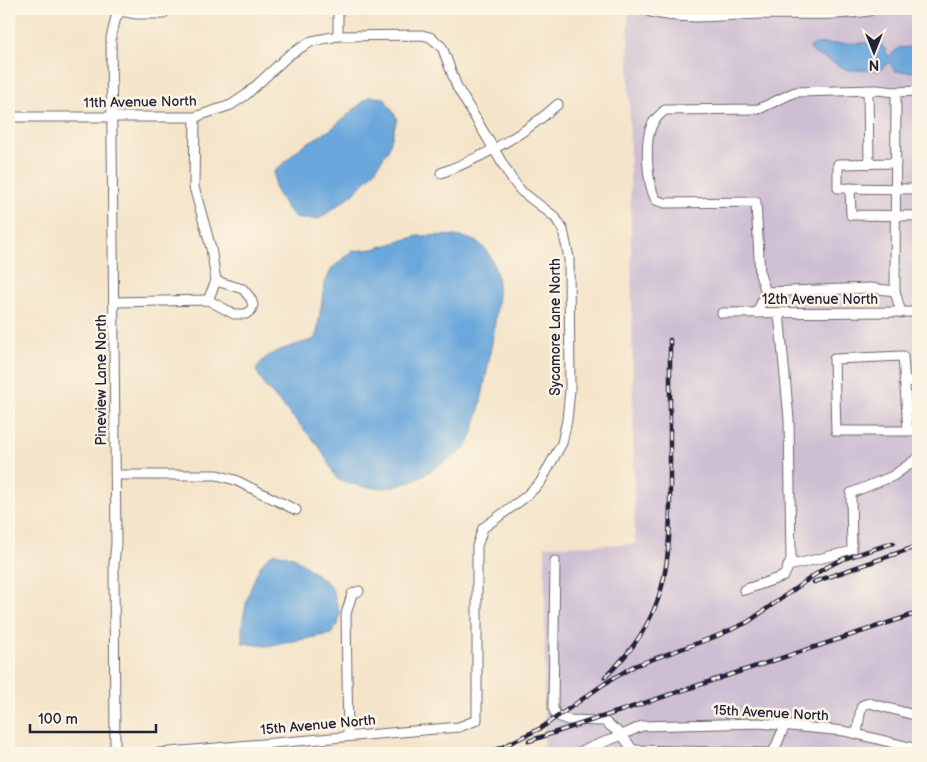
<svg xmlns="http://www.w3.org/2000/svg" width="927" height="762" font-family="'Balsamiq Sans',sans-serif">
<style>
.industrial{fill:#cdbed3}
.water{fill:#6ba7dc;stroke:#46648c}
.lines{fill:none;stroke-linecap:round;stroke-linejoin:round}
.minor-casing{stroke:#6c666d;stroke-width:11}
.minor{stroke:#fff;stroke-width:9}
.rail-casing{stroke:#22223b;stroke-width:4.5}
.rail{stroke:#fcf5e5;stroke-width:2.5;stroke-dasharray:8;stroke-linecap:butt}
.labels{text-anchor:middle;dominant-baseline:central;stroke-width:5;stroke-linejoin:round;paint-order:stroke}
.street-label{font-size:14px;fill:#22223b;stroke:#fcf5e5}
</style>
<rect width="100%" height="100%" fill="#fcf5e5"/>
<filter id="ink" filterUnits="userSpaceOnUse"><feTurbulence type="fractalNoise" baseFrequency=".02" numOctaves="2"/><feDisplacementMap in="SourceGraphic" scale="10" xChannelSelector="R" yChannelSelector="G"/><feConvolveMatrix kernelMatrix="1 2 1 2 8 2 1 2 1" color-interpolation-filters="sRGB"/></filter>
<filter id="wash" filterUnits="userSpaceOnUse"><feTurbulence type="fractalNoise" baseFrequency=".0096" numOctaves="4" result="noise"/><feDisplacementMap in="SourceGraphic" scale="20" xChannelSelector="R" yChannelSelector="G"/><feGaussianBlur stdDeviation="1.12" result="paint"/><feColorMatrix in="noise" values="0 0 0 0 0 0 0 0 0 0 0 0 0 0 0 0 0 1.4 0 .05"/><feComposite in="paint" operator="in"/></filter>
<g filter="url(#wash)">
<rect width="100%" height="100%" fill="#f4e4c9"/>
<path class="industrial" d="M 628,9 L 918,9 L 918,753 L 537,753 L 544,742 L 545,546 L 635,544 Z"/>
<g class="water">
<path d="M 870,43 L 882,45 L 889,57 L 899,48 L 910,47 L 918,43 L 918,72 L 895,71 L 889,62 L 880,70 L 848,70 L 814,53 L 809,48 L 816,44 Z"/>
<path d="M 370,96 L 384,98 L 397,118 L 389,148 L 374,172 L 353,194 L 319,219 L 298,219 L 287,209 L 275,189 L 274,172 L 302,146 L 330,130 Z"/>
<path d="M 418,236 C 438,236 470,232 484,248 C 493,258 498,274 498,287 C 499,311 479,431 466,447 C 461,453 450,458 444,462 C 405,488 383,496 337,479 L 319,446 L 264,385 L 256,370 C 266,348 297,347 316,338 L 325,283 L 332,268 L 353,251 L 373,249 Z"/>
<path d="M 275,553 L 294,557 L 331,586 L 340,613 L 338,625 L 331,634 L 266,646 L 243,643 C 238,624 252,575 265,560 C 267,557 272,555 275,553 Z"/>
</g>
</g>
<g filter="url(#ink)">
<g class="lines">
<defs>
<g id="minor">
<path d="M 338,9 L 338,36"/>
<path d="M 648,9 L 650,12 C 685,21 725,15 761,14 C 797,14 833,16 869,11 L 869,9"/>
<path d="M 121,11 L 136,14 L 163,14"/>
<path d="M 868,90 L 869,164"/>
<path d="M 9,117 L 195,117 L 231,105 L 246,95 L 289,55 L 312,41 L 338,36 L 422,35 L 430,37 L 442,47 L 457,87 L 511,178 L 521,191 L 555,217 L 563,230 L 569,258 L 570,390 L 567,420 L 562,443 L 540,483 L 524,498 L 483,528 L 477,546 L 477,720 L 459,727 L 159,753"/>
<path d="M 195,117 L 194,187 L 211,248 L 216,281 L 208,300"/>
<path d="M 896,163 L 838,164 L 838,188 L 918,189"/>
<path d="M 441,173 C 483,157 524,135 558,104"/>
<path d="M 850,188 L 851,215 L 918,216"/>
<path d="M 766,292 L 760,275 L 756,202 L 665,203 L 656,200 C 647,184 644,141 652,125 C 654,119 661,114 665,110 L 759,109 L 795,92 L 877,90 L 896,92"/>
<path d="M 115,302 L 208,300 L 234,314 L 246,314 L 251,310 L 253,305 L 251,299 L 243,289 L 216,281"/>
<path d="M 722,313 L 918,312"/>
<path d="M 757,313 L 766,292 L 870,288 L 895,291"/>
<path d="M 901,313 L 895,291 L 896,92 L 918,91"/>
<path d="M 904,382 L 918,381"/>
<path d="M 908,431 L 903,356 L 834,359 L 836,431 L 918,431"/>
<path d="M 116,475 L 217,475 L 235,480 L 296,510"/>
<path d="M 555,561 L 553,708 L 556,715 L 568,720 L 604,721 L 622,735 L 642,726 L 759,723 L 844,731 L 918,749"/>
<path d="M 788,566 L 852,551 L 851,493 L 893,476 L 918,458"/>
<path d="M 744,590 L 784,576 L 791,561 L 789,419 L 779,313"/>
<path d="M 857,733 L 861,708 L 863,705 L 869,703 L 918,716"/>
<path d="M 348,736 L 346,614 L 352,594 L 359,591"/>
<path d="M 633,750 L 770,753"/>
<path d="M 115,753 L 114,564 L 116,544 L 111,38 L 116,17 L 123,9"/>
<path d="M 577,753 L 622,735 L 635,753"/>
<path d="M 773,753 L 785,725"/>
</g>
</defs>
<use href="#minor" class="minor-casing"/>
<use href="#minor" class="minor"/>
<defs>
<g id="rail">
<path d="M 814,582 L 918,546"/>
<path d="M 605,677 C 673,613 670,557 670,470 C 670,427 670,384 670,340"/>
<path d="M 529,741 L 918,613"/>
<path d="M 490,753 L 541,728 L 604,684 L 634,666 L 717,636 L 748,622 L 823,569 L 843,559 L 893,543"/>
</g>
</defs>
<use href="#rail" class="rail-casing"/>
<use href="#rail" class="rail"/>
</g>
</g>
<g class="labels">
<g class="street-label">
<text transform="translate(140 102) rotate(-1)">11th Avenue North</text>
<text x="820" y="299">12th Avenue North</text>
<text transform="translate(555 327) rotate(-90)">Sycamore Lane North</text>
<text transform="translate(101 380) rotate(-90)">Pineview Lane North</text>
<text transform="translate(771 713) rotate(3)">15th Avenue North</text>
<text transform="translate(318 725) rotate(-5)">15th Avenue North</text>
</g>
</g>
<rect width="927" height="762" fill="none" stroke="#fcf5e5" stroke-width="30"/>
<g transform="translate(874 52) rotate(180)" stroke="#fcf5e5" stroke-width="4" paint-order="stroke">
<path d="M0-4L9 19L0 12L-9 19Z" fill="#22223b"/>
<text y="-8" font-size="14" font-weight="bold" text-anchor="middle" fill="#22223b">N</text>
</g>
<path d="M30 724v8h126v-8" fill="none" stroke="#22223b" stroke-width="2.5"/>
<text x="38" y="724" font-size="15" fill="#22223b" stroke="#fcf5e5" stroke-width="4" paint-order="stroke">100 m</text>
</svg>
